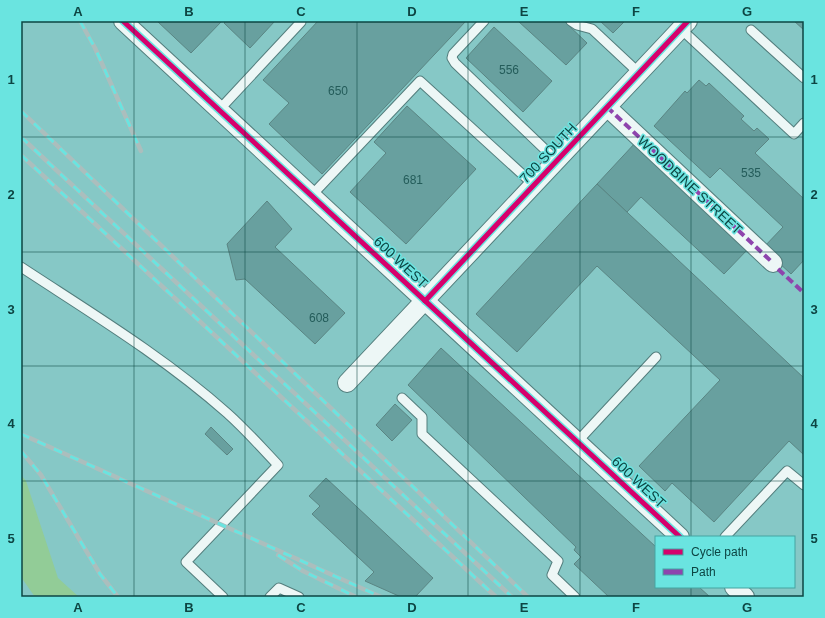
<svg xmlns="http://www.w3.org/2000/svg" width="825" height="618" font-family="Arial,sans-serif">
<style>
.green{fill:#92cc97}
.building{fill:#68a09f;stroke:#5a8583}
.lines{fill:none;stroke-linecap:round;stroke-linejoin:round}
.lane-casing{stroke:#537e7d;stroke-width:11}
.street-casing{stroke:#537e7d;stroke-width:20}
.lane{stroke:#edf7f6;stroke-width:9}
.street{stroke:#edf7f6;stroke-width:18}
.rail-casing{stroke:#abbebd;stroke-width:4.5}
.rail{stroke:#6ae4e0;stroke-width:3;stroke-dasharray:9;stroke-linecap:butt}
.quiet{stroke:#8e44ad;stroke-width:4;stroke-dasharray:8 4;stroke-linecap:butt}
.cycleway-casing{stroke:#6ae4e0;stroke-width:8}
.cycleway{stroke:#d6006c;stroke-width:5}
.grid{fill:none;stroke:#0d4543;stroke-width:1;stroke-opacity:0.55}
.labels{text-anchor:middle;dominant-baseline:central;stroke-width:3;stroke-linejoin:round;paint-order:stroke}
.number-label{font-size:12px;fill:#245c5a}
.street-label{font-size:14px;fill:#0d4543;stroke:#6ae4e0}
.neatline{fill:none;stroke:#0d4543;stroke-width:1.5}
.grid-label{font-size:13px;text-anchor:middle;font-weight:bold;fill:#0d4543}
</style>
<rect width="100%" height="100%" fill="#86c8c6"/>
<path class="green" d="M 21,475 L 26,481 L 58,578 L 79,597 L 35,597 L 21,577 Z"/>
<g class="building">
<path d="M 157,21 L 222,21 L 191,53 Z"/>
<path d="M 226,21 L 275,21 L 250,48 L 224,23 Z"/>
<path d="M 318,21 L 466,21 L 322,174 L 269,124 L 289,103 L 263,80 Z"/>
<path d="M 518,21 L 564,21 L 587,43 L 566,65 Z"/>
<path d="M 600,21 L 625,21 L 613,33 Z"/>
<path d="M 794,21 L 804,21 L 804,30 Z"/>
<path d="M 494,27 L 552,81 L 523,112 L 466,58 Z"/>
<path d="M 699,80 L 706,86 L 709,83 L 744,116 L 741,119 L 754,131 L 757,128 L 769,139 L 755,153 L 804,199 L 804,260 L 791,274 L 763,248 L 783,227 L 720,168 L 710,178 L 654,126 L 685,91 L 687,93 Z"/>
<path d="M 407,106 L 476,169 L 406,244 L 350,192 L 386,153 L 374,142 Z"/>
<path d="M 636,142 L 749,248 L 724,274 L 641,197 L 627,212 L 597,184 Z"/>
<path d="M 597,184 L 804,378 L 804,455 L 789,441 L 714,522 L 672,483 L 665,491 L 639,466 L 720,380 L 597,266 L 517,352 L 476,314 Z"/>
<path d="M 267,201 L 292,229 L 275,247 L 345,313 L 315,344 L 245,279 L 236,280 L 227,244 Z"/>
<path d="M 441,348 L 656,547 L 656,587 L 699,587 L 710,597 L 609,597 L 574,564 L 581,557 L 574,550 L 576,547 L 408,385 Z"/>
<path d="M 395,404 L 412,420 L 392,441 L 376,425 Z"/>
<path d="M 211,427 L 233,449 L 227,455 L 205,434 Z"/>
<path d="M 326,478 L 433,578 L 415,597 L 401,597 L 365,581 L 374,572 L 312,514 L 320,506 L 309,496 Z"/>
</g>
<g class="lines">
<defs>
<g id="lane">
<path d="M 484,21 L 453,54 L 452,58 L 455,63 L 557,161"/>
<path d="M 571,21 L 577,25 L 592,29 L 639,73"/>
<path d="M 681,29 L 794,134 L 804,123"/>
<path d="M 751,30 L 804,78"/>
<path d="M 219,110 L 301,22"/>
<path d="M 311,196 L 420,81 L 534,185"/>
<path d="M 21,267 C 91,313 164,357 227,413 C 245,429 261,447 278,465 L 186,562 L 223,597"/>
<path d="M 402,398 L 422,417 L 422,434 L 558,561 L 552,575 L 575,597"/>
<path d="M 577,442 L 656,357"/>
<path d="M 725,537 L 787,471 L 804,485"/>
<path d="M 270,597 L 279,588 L 299,597"/>
</g>
<g id="street">
<path d="M 123,21 L 680,537"/>
<path d="M 607,107 L 773,263"/>
<path d="M 347,383 L 688,21"/>
<path d="M 734,587 L 745,597"/>
</g>
</defs>
<use href="#lane" class="lane-casing"/>
<use href="#street" class="street-casing"/>
<use href="#lane" class="lane"/>
<use href="#street" class="street"/>
<defs>
<g id="rail">
<path d="M 80,21 L 95,48 L 141,151"/>
<path d="M 21,111 L 528,597"/>
<path d="M 21,137 L 512,597"/>
<path d="M 21,155 L 496,597"/>
<path d="M 21,434 L 381,597"/>
<path d="M 21,451 L 41,475 L 100,574 L 118,597"/>
<path d="M 278,555 L 303,571 L 356,597"/>
</g>
</defs>
<use href="#rail" class="rail-casing"/>
<use href="#rail" class="rail"/>
<g class="quiet">
<path d="M 607,107 L 773,263"/>
<path d="M 778,269 L 804,293"/>
</g>
<defs>
<g id="cycleway">
<path d="M 123,21 L 680,537"/>
<path d="M 425,301 L 688,21"/>
</g>
</defs>
<use href="#cycleway" class="cycleway-casing"/>
<use href="#cycleway" class="cycleway"/>
</g>
<path class="grid" d="M 134,21 L 134,597M 245,21 L 245,597M 357,21 L 357,597M 468,21 L 468,597M 580,21 L 580,597M 691,21 L 691,537M 21,137 L 804,137M 21,252 L 804,252M 21,366 L 804,366M 21,481 L 804,481M 691,587 L 691,597"/>
<g class="labels">
<g class="number-label">
<text x="509" y="70">556</text>
<text x="338" y="91">650</text>
<text x="751" y="173">535</text>
<text x="413" y="180">681</text>
<text x="319" y="318">608</text>
</g>
<g class="street-label">
<text transform="translate(548 153) rotate(-47)">700 SOUTH</text>
<text transform="translate(690 185) rotate(43)">WOODBINE STREET</text>
<text transform="translate(401 262) rotate(43)">600 WEST</text>
<text transform="translate(639 482) rotate(43)">600 WEST</text>
</g>
</g>
<rect width="825" height="618" fill="none" stroke="#6ae4e0" stroke-width="44"/>
<rect x="655" y="536" width="140" height="52" fill="#6ae4e0" stroke="#45a4a1"/>
<rect x="663" y="549" width="20" height="6" fill="#d6006c" stroke="#45a4a1"/>
<text x="691" y="556" font-size="12" fill="#0d4543">Cycle path</text>
<rect x="663" y="569" width="20" height="6" fill="#8e44ad" stroke="#45a4a1"/>
<text x="691" y="576" font-size="12" fill="#0d4543">Path</text>
<rect x="22" y="22" width="781" height="574" class="neatline"/>
<g class="grid-label">
<text x="78" y="16">A</text>
<text x="189" y="16">B</text>
<text x="301" y="16">C</text>
<text x="412" y="16">D</text>
<text x="524" y="16">E</text>
<text x="636" y="16">F</text>
<text x="747" y="16">G</text>
<text x="11" y="84">1</text>
<text x="814" y="84">1</text>
<text x="11" y="199">2</text>
<text x="814" y="199">2</text>
<text x="11" y="314">3</text>
<text x="814" y="314">3</text>
<text x="11" y="428">4</text>
<text x="814" y="428">4</text>
<text x="11" y="543">5</text>
<text x="814" y="543">5</text>
<text x="78" y="612">A</text>
<text x="189" y="612">B</text>
<text x="301" y="612">C</text>
<text x="412" y="612">D</text>
<text x="524" y="612">E</text>
<text x="636" y="612">F</text>
<text x="747" y="612">G</text>
</g>
</svg>
